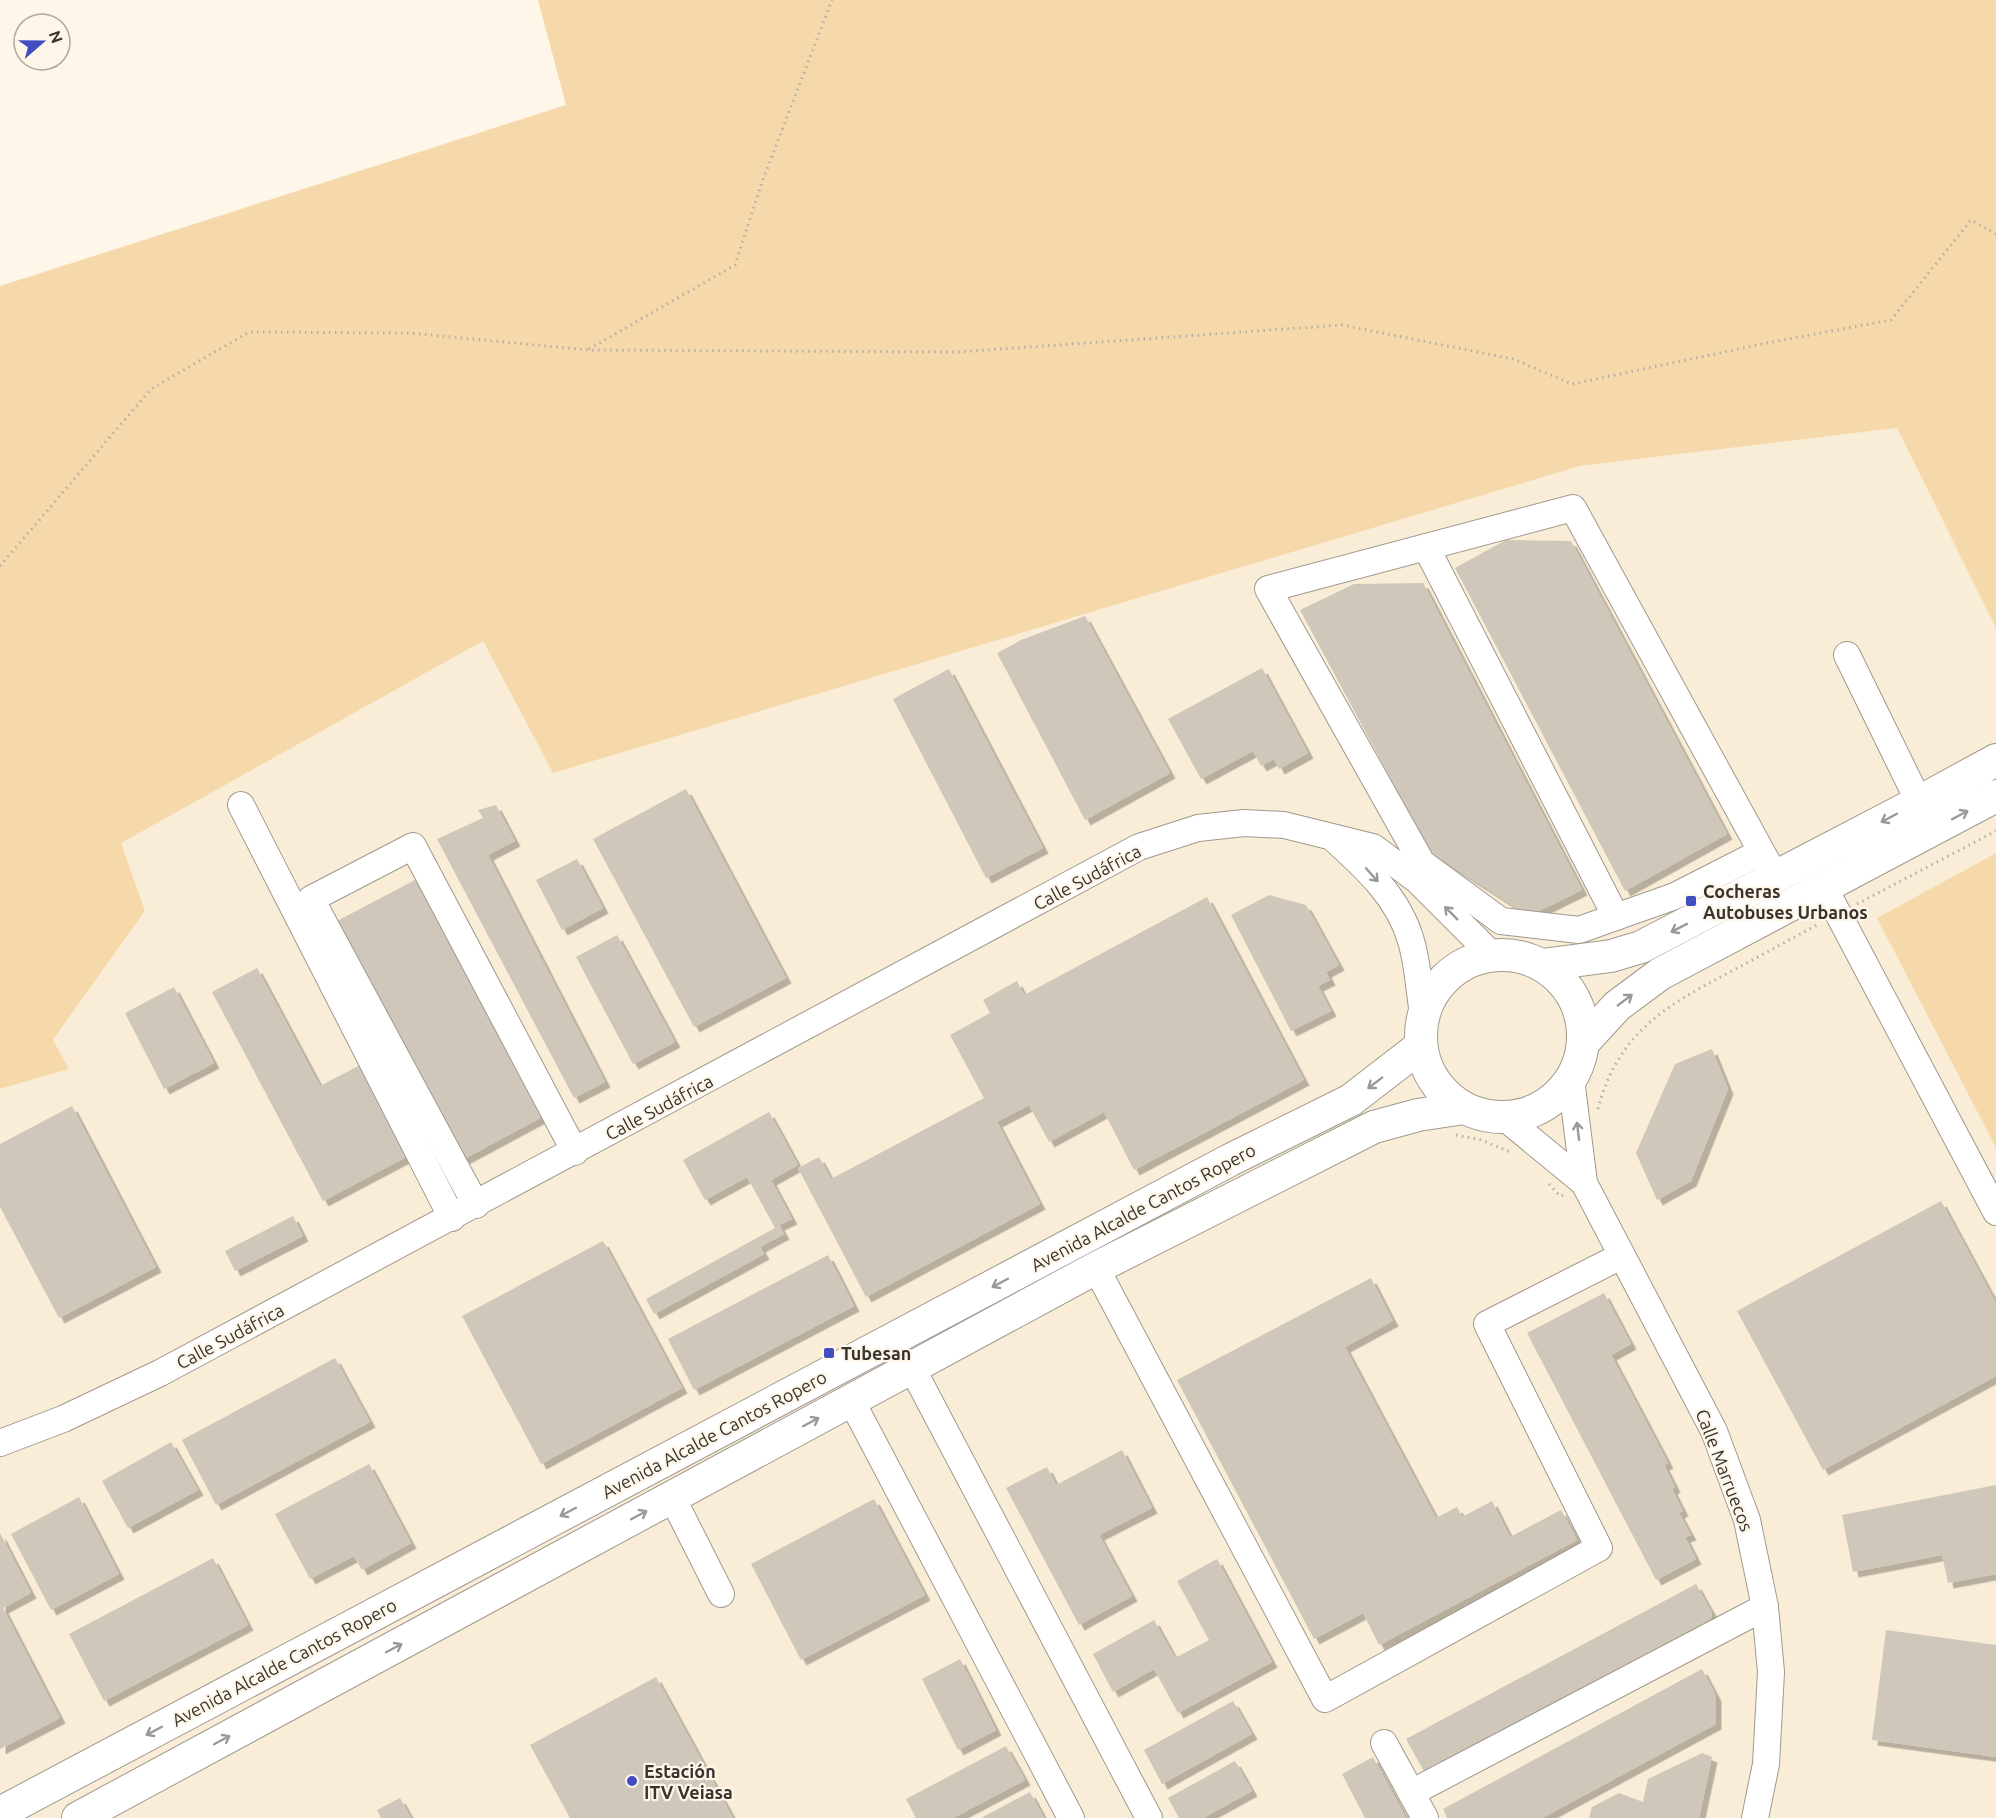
<svg xmlns="http://www.w3.org/2000/svg" width="1996" height="1818" font-family="Ubuntu,sans-serif">
<style>
.built{fill:#faedd8}
.green{fill:#f5d9aa}
.building{fill:#cfc7b9;filter:url(#shadow)}
.lines{fill:none;stroke-linecap:round;stroke-linejoin:round}
.minor-casing{stroke:#a1998d;stroke-width:28}
.major-casing{stroke:#a1998d;stroke-width:34}
.path{stroke:#b6afa5;stroke-width:3;stroke-dasharray:1.5 4.5;stroke-linecap:butt}
.minor{stroke:#fff;stroke-width:26}
.major{stroke:#fff;stroke-width:32}
.oneway{stroke:#9b9996}
.poi-dot{fill:#414dc1;stroke:#fef6e8;stroke-width:2}
.labels{text-anchor:middle;dominant-baseline:central;stroke-width:4.5;stroke-linejoin:round;paint-order:stroke}
.street-label{font-size:18px;fill:#37332e;stroke:#fef6e8}
.poi-label{font-size:18px;font-weight:bold;fill:#37332e;stroke:#fef6e8;text-anchor:start}
</style>
<defs>
<filter id="shadow"><feDropShadow dx="5.5" dy="5.5" stdDeviation="0" flood-color="#0004"/></filter>
</defs>
<rect width="100%" height="100%" fill="#fef6e8"/>
<path class="built" d="M 1897,428 L 1996,628 L 1996,853 L 1877,918 L 1996,1148 L 1996,1818 L 0,1818 L 0,1089 L 69,1069 L 53,1040 L 145,911 L 120,843 L 483,641 L 553,773 L 1580,466 Z"/>
<g class="green">
<path d="M 538,0 L 1996,0 L 1996,628 L 1897,428 L 1580,466 L 553,773 L 483,641 L 121,843 L 145,911 L 53,1040 L 69,1069 L 0,1089 L 0,286 L 566,105 Z"/>
<path d="M 1996,853 L 1996,1148 L 1877,918 Z"/>
</g>
<g class="building">
<path d="M 1506,540 L 1571,541 L 1727,834 L 1625,891 L 1455,568 Z"/>
<path d="M 1423,583 L 1582,890 L 1529,916 L 1430,852 L 1300,610 L 1354,584 Z"/>
<path d="M 1085,616 L 1170,773 L 1085,820 L 997,653 L 1021,640 Z"/>
<path d="M 1262,668 L 1308,753 L 1279,769 L 1274,759 L 1261,766 L 1253,751 L 1201,779 L 1168,719 Z"/>
<path d="M 949,669 L 1043,848 L 986,878 L 893,699 Z"/>
<path d="M 686,789 L 786,978 L 694,1027 L 593,839 Z"/>
<path d="M 496,805 L 515,841 L 488,855 L 605,1082 L 574,1098 L 437,839 L 483,818 L 478,810 Z"/>
<path d="M 577,859 L 603,908 L 562,930 L 536,880 Z"/>
<path d="M 417,879 L 542,1117 L 460,1161 L 335,922 Z"/>
<path d="M 1269,895 L 1306,905 L 1339,965 L 1326,972 L 1330,980 L 1318,986 L 1331,1011 L 1291,1031 L 1231,915 Z"/>
<path d="M 1207,897 L 1304,1080 L 1134,1170 L 1104,1112 L 1049,1142 L 1029,1105 L 997,1122 L 1040,1204 L 866,1297 L 798,1168 L 819,1157 L 831,1179 L 984,1098 L 950,1035 L 990,1013 L 983,1000 L 1017,981 L 1024,995 Z"/>
<path d="M 617,935 L 675,1042 L 633,1064 L 576,957 Z"/>
<path d="M 257,968 L 320,1086 L 360,1065 L 408,1156 L 323,1201 L 212,992 Z"/>
<path d="M 174,987 L 214,1063 L 164,1089 L 125,1013 Z"/>
<path d="M 1712,1049 L 1728,1089 L 1691,1181 L 1657,1200 L 1636,1153 L 1675,1064 Z"/>
<path d="M 72,1106 L 156,1267 L 59,1318 L 0,1207 L 0,1144 Z"/>
<path d="M 769,1112 L 798,1165 L 771,1180 L 792,1219 L 779,1225 L 784,1234 L 760,1247 L 764,1254 L 654,1314 L 646,1299 L 775,1228 L 747,1177 L 705,1200 L 683,1160 Z"/>
<path d="M 1941,1201 L 1996,1303 L 1996,1376 L 1823,1470 L 1737,1311 Z"/>
<path d="M 293,1216 L 303,1236 L 235,1271 L 225,1251 Z"/>
<path d="M 603,1241 L 682,1388 L 541,1464 L 462,1316 Z"/>
<path d="M 828,1255 L 854,1306 L 694,1390 L 668,1339 Z"/>
<path d="M 1371,1278 L 1393,1321 L 1345,1347 L 1436,1518 L 1457,1507 L 1462,1517 L 1492,1501 L 1510,1537 L 1561,1510 L 1577,1540 L 1379,1645 L 1363,1613 L 1314,1639 L 1177,1380 Z"/>
<path d="M 1604,1293 L 1631,1344 L 1611,1355 L 1668,1463 L 1664,1465 L 1675,1487 L 1672,1489 L 1683,1511 L 1679,1513 L 1691,1535 L 1685,1537 L 1696,1559 L 1656,1580 L 1527,1333 Z"/>
<path d="M 335,1358 L 370,1422 L 216,1505 L 182,1440 Z"/>
<path d="M 171,1442 L 198,1490 L 128,1528 L 102,1481 Z"/>
<path d="M 1122,1450 L 1152,1508 L 1099,1535 L 1132,1596 L 1079,1625 L 1006,1488 L 1047,1467 L 1056,1485 Z"/>
<path d="M 369,1464 L 411,1543 L 362,1570 L 354,1556 L 310,1579 L 275,1514 Z"/>
<path d="M 1996,1485 L 1996,1574 L 1948,1583 L 1942,1555 L 1853,1572 L 1842,1515 Z"/>
<path d="M 79,1497 L 119,1574 L 51,1610 L 11,1534 Z"/>
<path d="M 874,1499 L 925,1595 L 801,1660 L 751,1564 Z"/>
<path d="M 0,1533 L 31,1593 L 3,1608 L 60,1718 L 0,1749 Z"/>
<path d="M 213,1558 L 248,1625 L 104,1701 L 69,1634 Z"/>
<path d="M 1217,1559 L 1272,1662 L 1178,1713 L 1154,1669 L 1113,1692 L 1093,1654 L 1154,1620 L 1175,1658 L 1209,1640 L 1177,1581 Z"/>
<path d="M 1696,1584 L 1712,1613 L 1710,1622 L 1426,1775 L 1406,1739 Z"/>
<path d="M 1886,1630 L 1996,1645 L 1996,1757 L 1872,1740 Z"/>
<path d="M 960,1659 L 996,1730 L 958,1750 L 922,1679 Z"/>
<path d="M 1702,1669 L 1716,1696 L 1716,1724 L 1542,1818 L 1447,1818 L 1443,1809 Z"/>
<path d="M 656,1677 L 733,1818 L 570,1818 L 530,1745 Z"/>
<path d="M 1233,1701 L 1252,1734 L 1162,1784 L 1144,1750 Z"/>
<path d="M 1006,1746 L 1025,1780 L 953,1818 L 916,1818 L 906,1799 Z"/>
<path d="M 1702,1753 L 1712,1757 L 1699,1818 L 1589,1818 L 1592,1807 L 1619,1793 L 1643,1802 L 1648,1779 Z"/>
<path d="M 1373,1757 L 1406,1818 L 1365,1818 L 1342,1774 Z"/>
<path d="M 1235,1761 L 1252,1791 L 1203,1818 L 1179,1818 L 1168,1798 Z"/>
<path d="M 1030,1792 L 1044,1818 L 981,1818 Z"/>
<path d="M 400,1798 L 411,1818 L 381,1818 L 377,1810 Z"/>
</g>
<g class="lines">
<defs>
<g id="minor">
<path d="M 1426,547 L 1616,917"/>
<path d="M 1847,655 L 1919,802"/>
<path d="M 241,805 L 452,1218"/>
<path d="M 1334,839 C 1366,868 1399,898 1411,941 C 1418,964 1419,990 1423,1014"/>
<path d="M 1761,852 L 1675,896 L 1579,930 L 1501,921 L 1422,863 L 1268,589 L 1573,508 L 1776,878"/>
<path d="M 1824,887 L 1996,1212"/>
<path d="M 1571,1079 L 1584,1183 L 1714,1431 L 1747,1520 L 1765,1607 L 1771,1672 L 1766,1764 L 1755,1818"/>
<path d="M 1505,1118 L 1584,1183"/>
<path d="M 476,1205 L 311,899 L 413,846 L 575,1152"/>
<path d="M 1096,1268 L 1325,1699 L 1599,1548 L 1487,1324 L 1621,1256"/>
<path d="M 912,1368 L 1149,1818"/>
<path d="M 851,1400 L 1071,1818"/>
<path d="M 0,1443 L 63,1419 L 160,1373 L 1139,847 L 1198,828 L 1244,823 L 1284,825 L 1373,847 L 1417,880 L 1492,955"/>
<path d="M 672,1497 L 721,1594"/>
<path d="M 1384,1743 L 1425,1818"/>
<path d="M 1411,1793 L 1765,1607"/>
</g>
<g id="major">
<circle cx="1502" cy="1036" r="81"/>
<path d="M 1542,965 L 1611,956 L 1641,947 L 1919,802 L 1996,760"/>
<path d="M 1584,1042 L 1617,1006 L 1660,974 L 1996,796"/>
<path d="M 0,1813 L 1230,1160 L 1351,1100 L 1421,1046"/>
<path d="M 78,1818 L 1096,1268 L 1374,1127 L 1418,1115 L 1464,1108"/>
</g>
</defs>
<use href="#minor" class="minor-casing"/>
<use href="#major" class="major-casing"/>
<g class="path">
<path d="M 589,349 L 735,265 L 762,182 L 832,0"/>
<path d="M 0,566 L 151,389 L 249,332 L 410,333 L 588,350 L 958,352 L 1342,325 L 1513,359 L 1572,384 L 1772,342 L 1891,320 L 1971,220 L 1996,234"/>
<path d="M 1857,904 L 1996,831"/>
<path d="M 1598,1109 C 1618,1033 1665,1006 1730,972 C 1760,956 1789,940 1819,924"/>
<path d="M 1456,1135 L 1481,1140 L 1510,1152"/>
<path d="M 1549,1184 L 1560,1196 L 1565,1195"/>
</g>
<use href="#minor" class="minor"/>
<use href="#major" class="major"/>
</g>
<defs><path id="oneway-shaft" d="M-6 0H5M1.5-3L5.5 0L1.5 3" fill="none" stroke-width="1.6" stroke-linecap="round" stroke-linejoin="round" transform="scale(1.5)"/></defs>
<g class="oneway">
<use href="#oneway-shaft" transform="translate(1960 815) rotate(-28)"/>
<use href="#oneway-shaft" transform="translate(1889 818) rotate(152)"/>
<use href="#oneway-shaft" transform="translate(1372 875) rotate(48)"/>
<use href="#oneway-shaft" transform="translate(1451 913) rotate(-135)"/>
<use href="#oneway-shaft" transform="translate(1679 928) rotate(153)"/>
<use href="#oneway-shaft" transform="translate(1625 1000) rotate(-37)"/>
<use href="#oneway-shaft" transform="translate(1375 1083) rotate(143)"/>
<use href="#oneway-shaft" transform="translate(1578 1131) rotate(-97)"/>
<use href="#oneway-shaft" transform="translate(1000 1283) rotate(152)"/>
<use href="#oneway-shaft" transform="translate(811 1422) rotate(-28)"/>
<use href="#oneway-shaft" transform="translate(568 1512) rotate(152)"/>
<use href="#oneway-shaft" transform="translate(639 1515) rotate(-28)"/>
<use href="#oneway-shaft" transform="translate(394 1648) rotate(-28)"/>
<use href="#oneway-shaft" transform="translate(154 1731) rotate(152)"/>
<use href="#oneway-shaft" transform="translate(222 1740) rotate(-28)"/>
</g>
<g class="poi-dot">
<rect x="1685" y="895" width="12" height="12" rx="3"/>
<rect x="823" y="1347" width="12" height="12" rx="3"/>
<circle cx="632" cy="1781" r="6"/>
</g>
<g class="labels">
<g class="street-label">
<text transform="translate(1087 877) rotate(-28)">Calle Sudáfrica</text>
<text transform="translate(659 1107) rotate(-28)">Calle Sudáfrica</text>
<text transform="translate(1143 1207) rotate(-28)">Avenida Alcalde Cantos Ropero</text>
<text transform="translate(230 1336) rotate(-28)">Calle Sudáfrica</text>
<text transform="translate(714 1434) rotate(-28)">Avenida Alcalde Cantos Ropero</text>
<text transform="translate(1725 1470) rotate(69)">Calle Marruecos</text>
<text transform="translate(284 1662) rotate(-28)">Avenida Alcalde Cantos Ropero</text>
</g>
<g class="poi-label">
<text x="1703" y="891">Cocheras<tspan x="1703" dy="21">Autobuses Urbanos</tspan></text>
<text x="841" y="1353">Tubesan</text>
<text x="644" y="1771">Estación<tspan x="644" dy="21">ITV Veiasa</tspan></text>
</g>
</g>
<g transform="translate(42 42) rotate(70)"><circle r="28" fill="#fef6e8" stroke="#aea89e" stroke-width="1.5"/>
<path d="M0-4.5L10 22L0 15L-10 22Z" fill="#414dc1"/>
<text y="-9" font-size="16" font-weight="bold" text-anchor="middle" fill="#37332e">N</text>
</g>
</svg>
